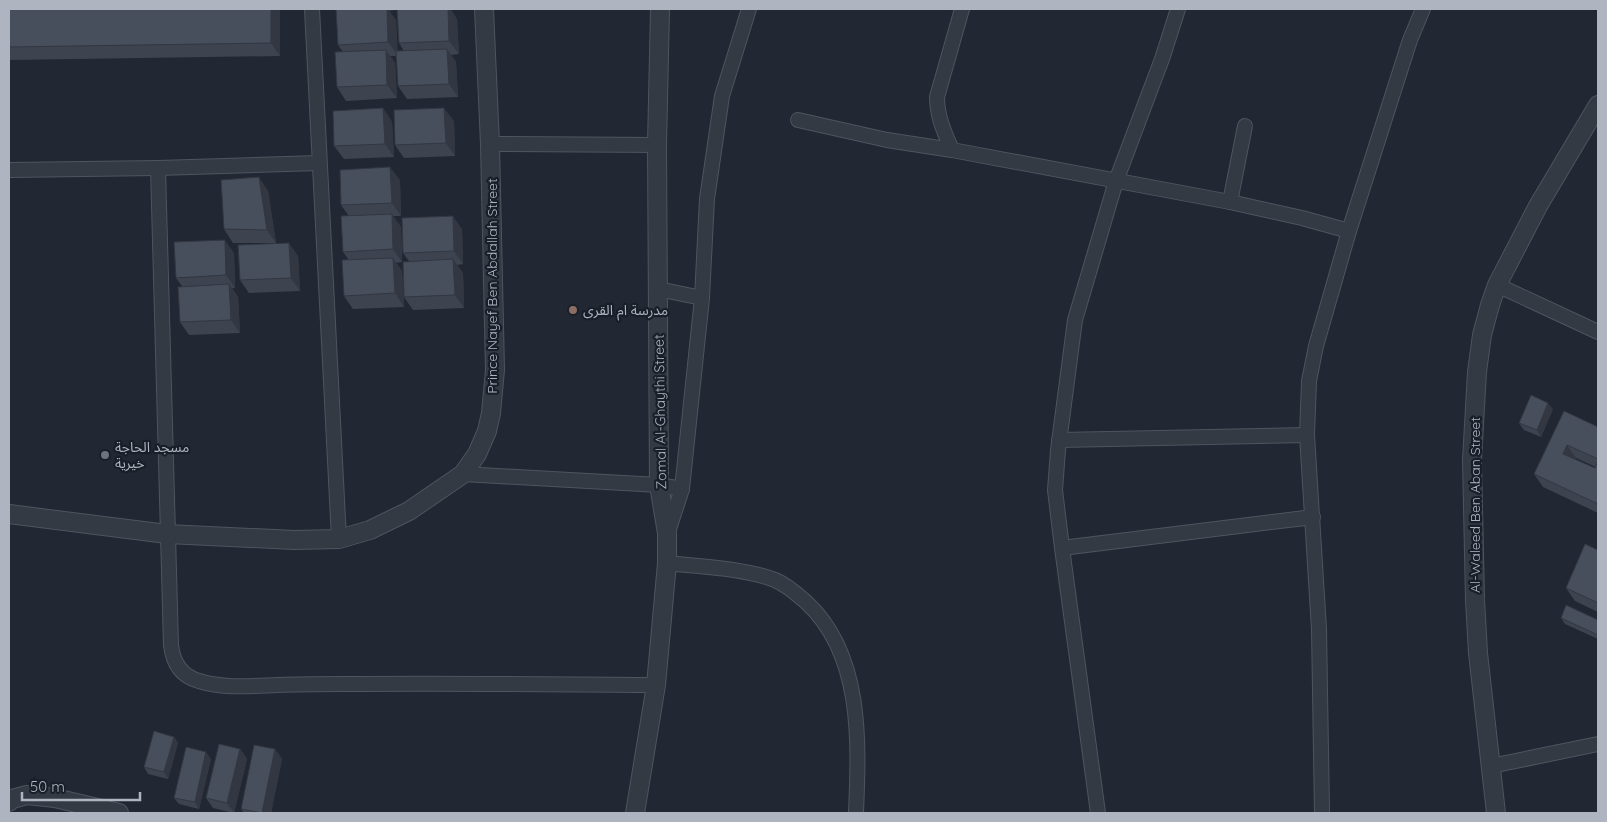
<svg xmlns="http://www.w3.org/2000/svg" width="1607" height="822" font-family="Quicksand,'Noto Sans Arabic',sans-serif">
<style>
.lines{fill:none;stroke-linecap:round;stroke-linejoin:round}
.minor-casing{stroke:#4e555f;stroke-width:16}
.tertiary-casing{stroke:#4e555f;stroke-width:20}
.minor{stroke:#343a44;stroke-width:14}
.tertiary{stroke:#343a44;stroke-width:18}
.wall{fill:#3d4450;fill-rule:evenodd}
.shaded-wall{fill:#323741}
.building{fill:#474f5d;stroke:#323741}
.education-dot{fill:#8d6e63;stroke:#191f28;stroke-width:2}
.worship-dot{fill:#6b7280;stroke:#191f28;stroke-width:2}
.labels{text-anchor:middle;dominant-baseline:central;stroke-width:4.5;stroke-linejoin:round;paint-order:stroke}
.street-label{font-size:14px;fill:#aeb5c1;stroke:#191f28}
.poi-label{font-size:14px;fill:#aeb5c1;stroke:#191f28;text-anchor:start}
</style>
<rect width="100%" height="100%" fill="#212833"/>
<g class="lines">
<defs>
<g id="minor">
<path d="M 312,9 L 339,539"/>
<path d="M 962,9 L 937,97 C 937,116 944,132 952,150 L 1230,202 L 1302,218 L 1349,231"/>
<path d="M 798,120 L 887,140 L 952,150"/>
<path d="M 490,144 L 657,145"/>
<path d="M 158,168 L 171,645 C 173,663 181,676 199,681 C 225,689 252,686 278,685 C 299,684 321,684 342,684 C 447,683 551,684 656,685"/>
<path d="M 9,170 L 158,168 L 319,163"/>
<path d="M 1230,202 L 1245,126"/>
<path d="M 1497,285 L 1598,332"/>
<path d="M 658,289 L 702,298"/>
<path d="M 1059,440 L 1307,435"/>
<path d="M 463,474 L 659,485 L 682,489"/>
<path d="M 668,532 L 682,489 L 702,298 L 707,199 L 722,96 L 749,9"/>
<path d="M 1062,548 L 1313,517"/>
<path d="M 667,563 C 701,567 744,568 775,580 C 787,585 797,594 806,602 C 863,654 859,743 856,813"/>
<path d="M 1491,766 L 1598,744"/>
<path d="M 1098,813 L 1062,548 L 1055,490 L 1058,450 L 1075,320 L 1116,181 L 1162,59 L 1178,9"/>
<path d="M 1322,813 L 1319,629 L 1307,435 L 1309,381 L 1316,346 L 1349,231 L 1410,40 L 1423,9"/>
</g>
<g id="tertiary">
<path d="M 9,514 L 167,534 L 294,540 L 339,539 L 370,530 L 409,511 L 463,474 L 477,454 L 487,431 L 491,413 L 495,370 L 490,144 L 484,9"/>
<path d="M 9,802 L 12,799 L 27,795 L 55,798 L 119,813"/>
<path d="M 635,813 L 656,685 L 667,563 L 667,533 L 659,485 L 657,145 L 660,9"/>
<path d="M 1496,813 L 1478,653 L 1475,600 L 1472,460 L 1477,372 L 1482,335 L 1490,305 L 1497,285 L 1538,206 L 1598,105"/>
</g>
</defs>
<use href="#minor" class="minor-casing"/>
<use href="#tertiary" class="tertiary-casing"/>
<use href="#minor" class="minor"/>
<use href="#tertiary" class="tertiary"/>
</g>
<g class="wall">
<path d="M 9,9 L 280,9 L 280,56 L 9,60 Z"/>
<path d="M 341,9 L 394,9 L 395,10 L 389,11 L 396,20 L 397,51 L 404,51 L 399,43 L 397,9 L 455,9 L 451,10 L 457,19 L 459,54 L 451,55 L 456,62 L 458,97 L 407,99 L 398,86 L 396,56 L 390,56 L 395,63 L 397,98 L 346,101 L 337,87 L 343,52 L 338,45 Z"/>
<path d="M 383,108 L 392,122 L 394,157 L 344,159 L 334,146 Z"/>
<path d="M 454,121 L 455,156 L 404,158 L 395,145 Z"/>
<path d="M 400,180 L 401,216 L 393,216 L 401,227 L 402,262 L 396,263 L 402,271 L 404,307 L 353,309 L 344,296 L 349,260 L 343,252 L 349,216 L 341,205 Z"/>
<path d="M 268,191 L 276,243 L 298,256 L 300,291 L 249,293 L 240,280 L 275,243 L 233,243 L 224,229 Z"/>
<path d="M 462,229 L 463,264 L 457,265 L 463,273 L 464,308 L 413,310 L 404,297 L 409,261 L 403,253 Z"/>
<path d="M 234,253 L 235,288 L 232,288 L 238,297 L 240,333 L 189,335 L 180,322 L 182,286 L 176,278 Z"/>
<path d="M 1553,409 L 1541,437 L 1524,430 L 1519,423 Z"/>
<path d="M 1564,411 L 1598,427 L 1598,513 L 1543,487 L 1534,474 ZM 1576,458 L 1596,467 L 1595,468 L 1575,460 Z"/>
<path d="M 1598,550 L 1598,612 L 1575,601 L 1566,588 Z"/>
<path d="M 1561,618 L 1598,620 L 1598,639 L 1565,624 Z"/>
<path d="M 174,737 L 178,743 L 168,779 L 148,774 L 144,767 Z"/>
<path d="M 240,749 L 247,759 L 234,813 L 213,808 L 206,798 Z"/>
<path d="M 275,749 L 282,759 L 271,813 L 244,813 L 241,809 Z"/>
<path d="M 211,759 L 199,809 L 179,804 L 174,798 Z"/>
</g>
<g class="shaded-wall">
<path d="M 271,9 L 280,9 L 280,56 L 271,43 Z"/>
<path d="M 387,9 L 388,9 L 396,20 L 398,55 L 388,42 Z"/>
<path d="M 448,9 L 450,9 L 457,19 L 459,54 L 449,41 Z"/>
<path d="M 447,49 L 456,62 L 458,97 L 449,84 Z"/>
<path d="M 386,50 L 395,63 L 397,98 L 387,85 Z"/>
<path d="M 383,108 L 392,122 L 394,157 L 385,144 Z"/>
<path d="M 444,108 L 454,121 L 455,156 L 446,143 Z"/>
<path d="M 390,167 L 400,180 L 401,216 L 392,203 Z"/>
<path d="M 259,177 L 268,191 L 276,243 L 267,230 Z"/>
<path d="M 392,214 L 401,227 L 402,262 L 393,249 Z"/>
<path d="M 453,216 L 462,229 L 463,264 L 454,251 Z"/>
<path d="M 225,240 L 234,253 L 235,288 L 226,275 Z"/>
<path d="M 289,243 L 298,256 L 300,291 L 291,278 Z"/>
<path d="M 393,258 L 402,271 L 404,307 L 395,293 Z"/>
<path d="M 453,259 L 463,273 L 464,308 L 455,295 Z"/>
<path d="M 229,284 L 238,297 L 240,333 L 231,320 Z"/>
<path d="M 1548,403 L 1553,409 L 1541,437 L 1537,430 Z"/>
<path d="M 1567,445 L 1576,458 L 1572,468 L 1563,454 Z"/>
<path d="M 174,737 L 178,743 L 168,779 L 164,772 Z"/>
<path d="M 240,749 L 247,759 L 234,813 L 227,803 Z"/>
<path d="M 275,749 L 282,759 L 271,813 L 262,813 Z"/>
<path d="M 206,752 L 211,759 L 199,809 L 195,802 Z"/>
</g>
<g class="building">
<path d="M 9,9 L 271,9 L 271,43 L 9,47 Z"/>
<path d="M 336,9 L 387,9 L 388,42 L 338,45 Z"/>
<path d="M 397,9 L 448,9 L 449,41 L 399,43 Z"/>
<path d="M 447,49 L 449,84 L 398,86 L 396,51 Z"/>
<path d="M 386,50 L 387,85 L 337,87 L 335,52 Z"/>
<path d="M 383,108 L 385,144 L 334,146 L 333,111 Z"/>
<path d="M 444,108 L 446,143 L 395,145 L 394,110 Z"/>
<path d="M 390,167 L 392,203 L 341,205 L 340,170 Z"/>
<path d="M 259,177 L 267,230 L 224,229 L 221,180 Z"/>
<path d="M 392,214 L 393,249 L 343,252 L 341,216 Z"/>
<path d="M 453,216 L 454,251 L 403,253 L 402,218 Z"/>
<path d="M 225,240 L 226,275 L 176,278 L 174,242 Z"/>
<path d="M 289,243 L 291,278 L 240,280 L 238,245 Z"/>
<path d="M 393,258 L 395,293 L 344,296 L 342,260 Z"/>
<path d="M 453,259 L 455,295 L 404,297 L 403,262 Z"/>
<path d="M 229,284 L 231,320 L 180,322 L 178,287 Z"/>
<path d="M 1531,395 L 1548,403 L 1537,430 L 1519,423 Z"/>
<path d="M 1564,411 L 1598,427 L 1598,459 L 1567,445 L 1563,454 L 1595,468 L 1598,461 L 1598,504 L 1534,474 Z"/>
<path d="M 1585,544 L 1598,550 L 1598,603 L 1566,588 Z"/>
<path d="M 1566,605 L 1598,620 L 1598,635 L 1561,618 Z"/>
<path d="M 154,731 L 174,737 L 164,772 L 144,767 Z"/>
<path d="M 219,744 L 240,749 L 227,803 L 206,798 Z"/>
<path d="M 254,745 L 275,749 L 262,813 L 241,809 Z"/>
<path d="M 186,747 L 206,752 L 195,802 L 174,798 Z"/>
</g>
<circle class="education-dot" cx="573" cy="310" r="5"/>
<circle class="worship-dot" cx="105" cy="455" r="5"/>
<g class="labels">
<g class="street-label">
<text transform="translate(492 286) rotate(-90)">Prince Nayef Ben Abdallah Street</text>
<text transform="translate(660 412) rotate(-91)">Zomal Al-Ghaythi Street</text>
<text transform="translate(1475 505) rotate(-90)">Al-Waleed Ben Aban Street</text>
</g>
<g class="poi-label">
<text x="583" y="310">مدرسة ام القرى</text>
<text x="115" y="447">مسجد الحاجة<tspan x="115" dy="16">خيرية</tspan></text>
</g>
</g>
<rect width="1607" height="822" fill="none" stroke="#aeb5c1" stroke-width="20"/>
<path d="M22 792v8h118v-8" fill="none" stroke="#aeb5c1" stroke-width="2.5"/>
<text x="30" y="792" font-size="15" fill="#aeb5c1" stroke="#191f28" stroke-width="4" paint-order="stroke">50 m</text>
</svg>
